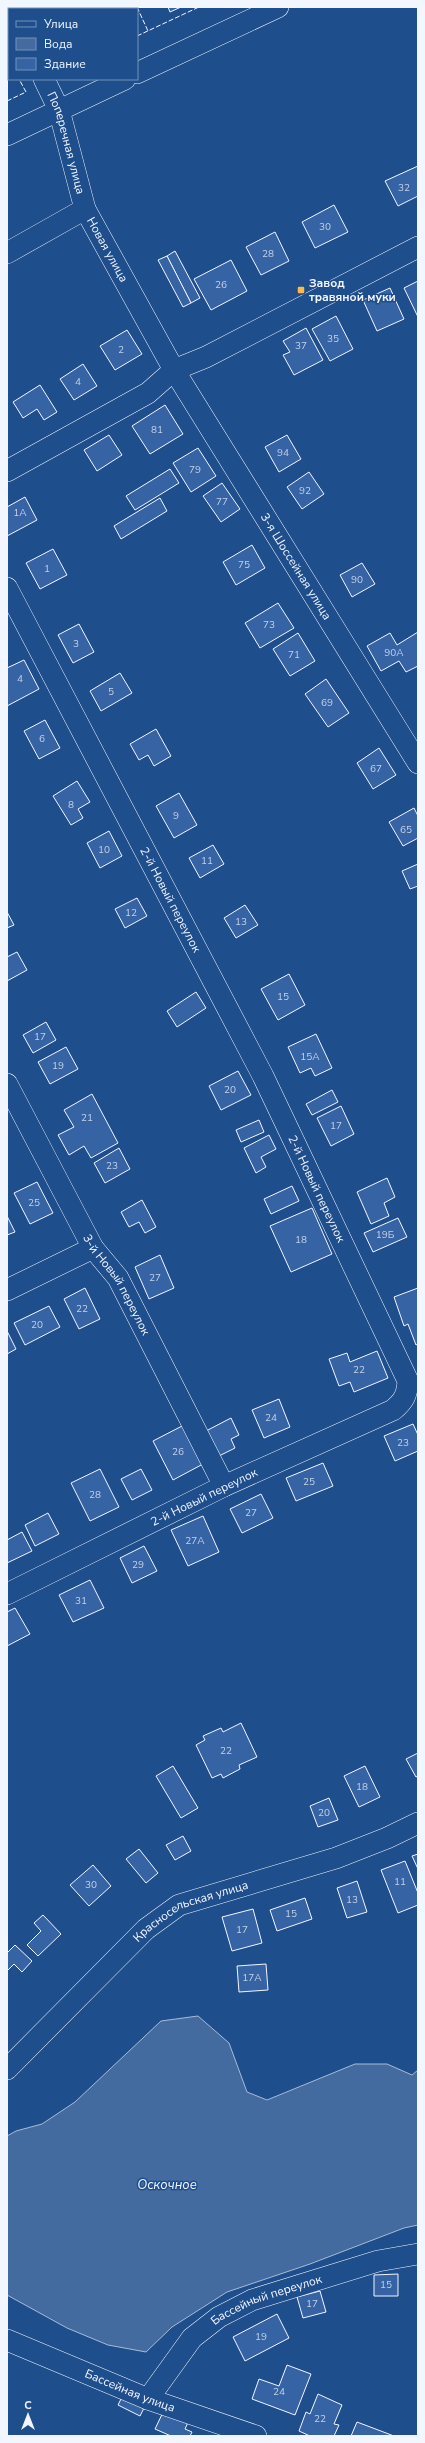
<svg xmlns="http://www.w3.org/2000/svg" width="425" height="2443" viewBox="0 0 425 2443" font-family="'Nunito Sans',sans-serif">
	<rect width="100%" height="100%" fill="#1f4e8c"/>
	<path fill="#446ba0" stroke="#a8bbd7" d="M198,2016L229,2043L247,2092L267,2100L355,2064H387L412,2075L418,2070V2225L404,2228L310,2264L227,2292L172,2327L146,2352L108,2345L67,2328L7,2295V2136L16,2131L42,2124L75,2102L161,2021Z"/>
	<g fill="#3563a3" stroke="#f2f6ff">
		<path d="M63,7H95L96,8L59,9Z"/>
		<path d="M168,7H181L170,12Z"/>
		<path d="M418,166V196L398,206L385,181Z"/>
		<path d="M334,205L348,232L315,248L302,222Z"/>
		<path d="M275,232L289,261L261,275L246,247Z"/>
		<path d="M175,251L200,298L191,303L167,256Z"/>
		<path d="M167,256L191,303L183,307L158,260Z"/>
		<path d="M231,260L247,291L211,310L194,279Z"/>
		<path d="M418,281V317L404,288Z"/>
		<path d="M390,288L404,319L377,331L363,300Z"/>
		<path d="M336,316L353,349L330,361L312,329Z"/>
		<path d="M306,328L323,360L294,375L283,355L290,352L283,341Z"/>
		<path d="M127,330L142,354L115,370L100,346Z"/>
		<path d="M83,364L97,386L74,400L60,379Z"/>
		<path d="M40,385L57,412L44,420L37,409L23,418L13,402Z"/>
		<path d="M165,405L183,434L150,454L132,426Z"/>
		<path d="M109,435L122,455L97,471L84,450Z"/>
		<path d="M287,435L301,459L279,472L265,447Z"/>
		<path d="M198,448L216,476L191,492L173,463Z"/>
		<path d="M170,469L179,483L135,510L126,496Z"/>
		<path d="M309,472L324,494L302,509L287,487Z"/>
		<path d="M222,483L240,509L221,522L203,496Z"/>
		<path d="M25,497L37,520L7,536V507Z"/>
		<path d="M160,498L167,511L121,539L114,526Z"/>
		<path d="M252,545L265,568L236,585L223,562Z"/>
		<path d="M53,549L67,575L40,589L26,563Z"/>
		<path d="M362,563L375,584L352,597L340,575Z"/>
		<path d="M278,603L294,628L260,648L245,623Z"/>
		<path d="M79,624L94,652L73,663L58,635Z"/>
		<path d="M418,632V666L406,672L399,661L381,671L367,646L390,633L397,645Z"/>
		<path d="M298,633L315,661L290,676L273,649Z"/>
		<path d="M24,660L39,689L7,706V668Z"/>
		<path d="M120,673L132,693L101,711L90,691Z"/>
		<path d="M326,679L349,713L328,727L305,694Z"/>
		<path d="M45,720L60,748L39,759L24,731Z"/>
		<path d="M156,729L171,756L154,766L148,755L139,760L130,744Z"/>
		<path d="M379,748L396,775L373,789L357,763Z"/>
		<path d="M77,781L90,802L78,809L83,818L71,825L53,796Z"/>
		<path d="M179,793L197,825L174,838L156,806Z"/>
		<path d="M414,808L418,816V838L403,846L389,822Z"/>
		<path d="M109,831L122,856L100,868L87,843Z"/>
		<path d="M213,845L224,864L200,878L189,858Z"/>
		<path d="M418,864V886L410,889L402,871Z"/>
		<path d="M137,898L147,916L125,928L115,909Z"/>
		<path d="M245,905L258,925L236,938L224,918Z"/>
		<path d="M7,912L14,925L7,928Z"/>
		<path d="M17,952L27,970L7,981V957Z"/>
		<path d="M289,974L305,1005L278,1020L261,989Z"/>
		<path d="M196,992L206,1008L177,1027L167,1011Z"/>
		<path d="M46,1022L56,1040L33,1053L23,1035Z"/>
		<path d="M316,1034L332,1068L315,1076L311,1068L300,1073L288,1047Z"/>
		<path d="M66,1047L78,1069L50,1084L38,1062Z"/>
		<path d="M238,1071L251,1095L221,1110L209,1086Z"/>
		<path d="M332,1090L338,1102L312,1115L306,1104Z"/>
		<path d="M92,1094L118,1143L91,1158L84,1146L69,1155L58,1135L74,1127L64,1110Z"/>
		<path d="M341,1106L354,1134L331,1146L317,1118Z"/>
		<path d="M259,1120L264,1132L241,1142L236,1130Z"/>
		<path d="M269,1135L276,1149L261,1157L266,1167L256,1173L244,1148Z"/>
		<path d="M119,1148L130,1169L105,1183L94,1163Z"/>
		<path d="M387,1178L395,1197L384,1203L389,1216L371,1224L357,1192Z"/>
		<path d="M37,1182L53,1213L30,1224L14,1193Z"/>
		<path d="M292,1186L299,1201L271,1214L264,1199Z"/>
		<path d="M142,1200L156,1227L145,1233L139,1222L129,1227L121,1212Z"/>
		<path d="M312,1208L332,1254L291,1272L270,1226Z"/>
		<path d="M7,1216L15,1232L7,1235Z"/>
		<path d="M398,1218L407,1237L373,1252L364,1233Z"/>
		<path d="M160,1255L174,1288L149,1299L135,1267Z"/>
		<path d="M85,1288L100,1319L79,1329L64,1299Z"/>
		<path d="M418,1288V1344L416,1345L408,1324L404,1326L394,1297Z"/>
		<path d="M49,1306L60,1327L25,1345L14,1323Z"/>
		<path d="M7,1331L16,1349L7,1354Z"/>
		<path d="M377,1351L388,1378L354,1392L350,1382L339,1386L329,1359L347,1353L350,1362Z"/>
		<path d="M279,1399L290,1427L264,1438L252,1410Z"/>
		<path d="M231,1418L239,1435L231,1439L235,1448L219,1456L206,1431Z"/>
		<path d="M413,1424L418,1435V1451L395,1461L384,1436Z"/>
		<path d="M184,1425L203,1464L173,1480L153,1441Z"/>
		<path d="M323,1463L333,1486L296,1501L286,1478Z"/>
		<path d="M100,1469L119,1507L90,1521L71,1483Z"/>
		<path d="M141,1469L152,1490L132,1500L121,1479Z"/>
		<path d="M261,1494L273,1518L242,1533L230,1509Z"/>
		<path d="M48,1513L59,1534L35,1546L25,1525Z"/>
		<path d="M203,1516L219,1552L188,1566L171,1530Z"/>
		<path d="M22,1532L32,1551L7,1563V1540Z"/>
		<path d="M144,1546L157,1571L132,1583L120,1558Z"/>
		<path d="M90,1580L104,1608L73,1622L59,1595Z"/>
		<path d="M15,1608L30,1634L7,1646V1612Z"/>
		<path d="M241,1723L257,1757L239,1765L240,1769L223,1778L221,1774L212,1778L196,1745L205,1740L203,1736L221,1728L223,1732Z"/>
		<path d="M418,1753V1776L416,1777L406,1759Z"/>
		<path d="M173,1766L198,1808L181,1818L156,1776Z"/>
		<path d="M365,1766L380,1797L359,1807L344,1776Z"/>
		<path d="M329,1798L338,1820L318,1827L310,1806Z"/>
		<path d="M183,1836L191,1851L175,1860L166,1845Z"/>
		<path d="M139,1849L158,1873L146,1883L126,1859Z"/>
		<path d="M418,1854V1869L412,1856Z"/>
		<path d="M405,1861L418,1893V1905L398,1913L381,1870Z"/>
		<path d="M93,1865L111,1886L89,1906L70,1885Z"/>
		<path d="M357,1881L367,1912L347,1918L337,1888Z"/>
		<path d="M305,1898L312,1919L277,1931L270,1910Z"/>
		<path d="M253,1909L262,1943L232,1951L222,1917Z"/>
		<path d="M43,1915L61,1934L38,1956L27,1945L41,1931L34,1923Z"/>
		<path d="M15,1945L32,1961L22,1972L14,1964L7,1971V1953Z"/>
		<path d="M266,1964L268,1990L239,1992L237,1966Z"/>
		<path d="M398,2274V2296H374V2275Z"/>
		<path d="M320,2291L326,2312L303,2318L297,2297Z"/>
		<path d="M277,2314L289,2338L245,2361L233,2337Z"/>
		<path d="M287,2365L311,2374L295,2415L252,2399L259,2379L279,2386Z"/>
		<path d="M127,2387L149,2398L140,2416L118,2405Z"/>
		<path d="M318,2394L342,2405L334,2424L339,2425L334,2436H310L299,2431L306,2412L310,2414Z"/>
		<path d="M166,2406L190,2418L185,2429L192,2432L190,2436H171L155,2429Z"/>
		<path d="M357,2422L394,2436H351Z"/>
	</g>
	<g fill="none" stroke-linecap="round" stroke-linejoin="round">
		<defs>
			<g id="minor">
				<path d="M10,7L11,9"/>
				<path d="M137,73L278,7"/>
				<path id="s1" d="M44,79L59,110L85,209"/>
				<path d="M7,135L125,79"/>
				<path id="s2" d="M7,253L85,209L174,370L206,357L418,247"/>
				<path id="s3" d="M7,471L148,393L174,370L418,763"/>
				<path id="s4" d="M7,588L263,1076L408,1381C407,1395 404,1401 393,1410L224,1486L7,1594"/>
				<path id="s5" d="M7,1084L93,1248L118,1278L224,1486"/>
				<path d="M7,1290L93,1248"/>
				<path id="s6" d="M7,2069L146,1929L179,1905L336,1858L387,1838L418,1823"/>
				<path id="s7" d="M7,2340L148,2399L256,2436"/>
				<path id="s8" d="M148,2399L192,2338L219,2317L252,2300L378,2261L418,2254"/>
			</g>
		</defs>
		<use href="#minor" stroke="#f2f6ff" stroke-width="22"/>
		<use href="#minor" stroke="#1f4e8c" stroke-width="21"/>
		<g stroke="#f2f6ff" stroke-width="1" stroke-dasharray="5 2" stroke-linecap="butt">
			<path d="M35,7L36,9"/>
			<path d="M137,7L148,31"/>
			<path d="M137,36L199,7"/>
			<path d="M7,54L9,58"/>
			<path d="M7,101L26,92L19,79"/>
		</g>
	</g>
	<rect fill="#ffb74d" stroke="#1f4e8c" stroke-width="1.5" x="297" y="286" width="8" height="8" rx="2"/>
	<g text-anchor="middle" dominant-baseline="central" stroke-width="3" stroke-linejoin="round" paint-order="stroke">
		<g font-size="10" fill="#c3d1e8">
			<text x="404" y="188">32</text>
			<text x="325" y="227">30</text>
			<text x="268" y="254">28</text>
			<text x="221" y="285">26</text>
			<text x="333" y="339">35</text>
			<text x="301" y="346">37</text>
			<text x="121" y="350">2</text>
			<text x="78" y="382">4</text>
			<text x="157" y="430">81</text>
			<text x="283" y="453">94</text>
			<text x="195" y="470">79</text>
			<text x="305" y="491">92</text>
			<text x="222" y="502">77</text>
			<text x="20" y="513">1А</text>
			<text x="244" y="565">75</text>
			<text x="47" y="569">1</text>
			<text x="357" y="580">90</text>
			<text x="269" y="625">73</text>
			<text x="76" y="644">3</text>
			<text x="394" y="653">90А</text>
			<text x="294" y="655">71</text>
			<text x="20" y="679">4</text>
			<text x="111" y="692">5</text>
			<text x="327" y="703">69</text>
			<text x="42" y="739">6</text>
			<text x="376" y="769">67</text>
			<text x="71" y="805">8</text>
			<text x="176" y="816">9</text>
			<text x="406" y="830">65</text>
			<text x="104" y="850">10</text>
			<text x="207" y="861">11</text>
			<text x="131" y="913">12</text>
			<text x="241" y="922">13</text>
			<text x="283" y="997">15</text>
			<text x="40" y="1037">17</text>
			<text x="310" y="1057">15А</text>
			<text x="58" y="1066">19</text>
			<text x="230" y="1090">20</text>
			<text x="87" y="1118">21</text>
			<text x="336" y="1126">17</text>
			<text x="112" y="1166">23</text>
			<text x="34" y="1203">25</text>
			<text x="385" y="1235">19Б</text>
			<text x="301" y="1240">18</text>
			<text x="155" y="1278">27</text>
			<text x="82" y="1309">22</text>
			<text x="37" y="1325">20</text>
			<text x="359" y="1370">22</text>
			<text x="271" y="1418">24</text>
			<text x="403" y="1443">23</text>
			<text x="178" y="1452">26</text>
			<text x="309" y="1482">25</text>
			<text x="95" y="1495">28</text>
			<text x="251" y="1513">27</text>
			<text x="195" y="1541">27А</text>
			<text x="138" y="1565">29</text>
			<text x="81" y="1601">31</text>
			<text x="226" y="1751">22</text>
			<text x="362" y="1787">18</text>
			<text x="324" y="1813">20</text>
			<text x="400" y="1882">11</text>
			<text x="91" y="1885">30</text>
			<text x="352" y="1900">13</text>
			<text x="291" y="1914">15</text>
			<text x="242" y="1930">17</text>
			<text x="252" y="1978">17А</text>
			<text x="386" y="2285">15</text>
			<text x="312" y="2304">17</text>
			<text x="261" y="2337">19</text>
			<text x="279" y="2392">24</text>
			<text x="320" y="2419">22</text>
		</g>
		<g font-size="12" fill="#f2f6ff" stroke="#1f4e8c">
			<text stroke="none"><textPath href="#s1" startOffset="68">Поперечная улица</textPath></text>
			<text stroke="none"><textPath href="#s2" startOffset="136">Новая улица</textPath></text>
			<text stroke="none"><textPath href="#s3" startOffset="427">3-я Шоссейная улица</textPath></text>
			<text stroke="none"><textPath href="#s4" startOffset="352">2-й Новый переулок</textPath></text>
			<text stroke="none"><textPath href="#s4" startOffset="676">2-й Новый переулок</textPath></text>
			<text stroke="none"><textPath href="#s5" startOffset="229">3-й Новый переулок</textPath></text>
			<text transform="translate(204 1497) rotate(-26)">2-й Новый переулок</text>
			<text stroke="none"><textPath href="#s6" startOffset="246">Красносельская улица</textPath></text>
			<text stroke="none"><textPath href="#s8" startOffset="160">Бассейный переулок</textPath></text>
			<text stroke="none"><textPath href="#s7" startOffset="133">Бассейная улица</textPath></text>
		</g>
		<g font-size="12" font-weight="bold" fill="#f2f6ff" stroke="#1f4e8c" text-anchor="start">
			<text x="309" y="283">Завод<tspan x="309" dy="14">травяной муки</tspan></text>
		</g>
		<g font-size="13" font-style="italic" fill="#f2f6ff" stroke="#1f4e8c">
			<text x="167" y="2185">Оскочное</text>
		</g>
	</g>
	<rect width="425" height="2443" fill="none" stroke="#f2f6ff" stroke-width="16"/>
	<rect x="8" y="8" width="130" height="72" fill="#1f4e8c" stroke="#7391ba"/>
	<rect x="16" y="21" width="20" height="6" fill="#1f4e8c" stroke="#7391ba"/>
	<text x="44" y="28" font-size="12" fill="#f2f6ff">Улица</text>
	<rect x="16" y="38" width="20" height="12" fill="#446ba0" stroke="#7391ba"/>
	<text x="44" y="48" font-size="12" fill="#f2f6ff">Вода</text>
	<rect x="16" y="58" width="20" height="12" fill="#3563a3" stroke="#7391ba"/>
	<text x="44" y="68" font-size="12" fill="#f2f6ff">Здание</text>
	<g transform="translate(28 2415)" stroke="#1f4e8c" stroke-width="3" paint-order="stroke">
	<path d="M0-3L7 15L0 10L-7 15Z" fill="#f2f6ff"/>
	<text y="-6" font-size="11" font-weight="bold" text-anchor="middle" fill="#f2f6ff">С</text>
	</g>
</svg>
